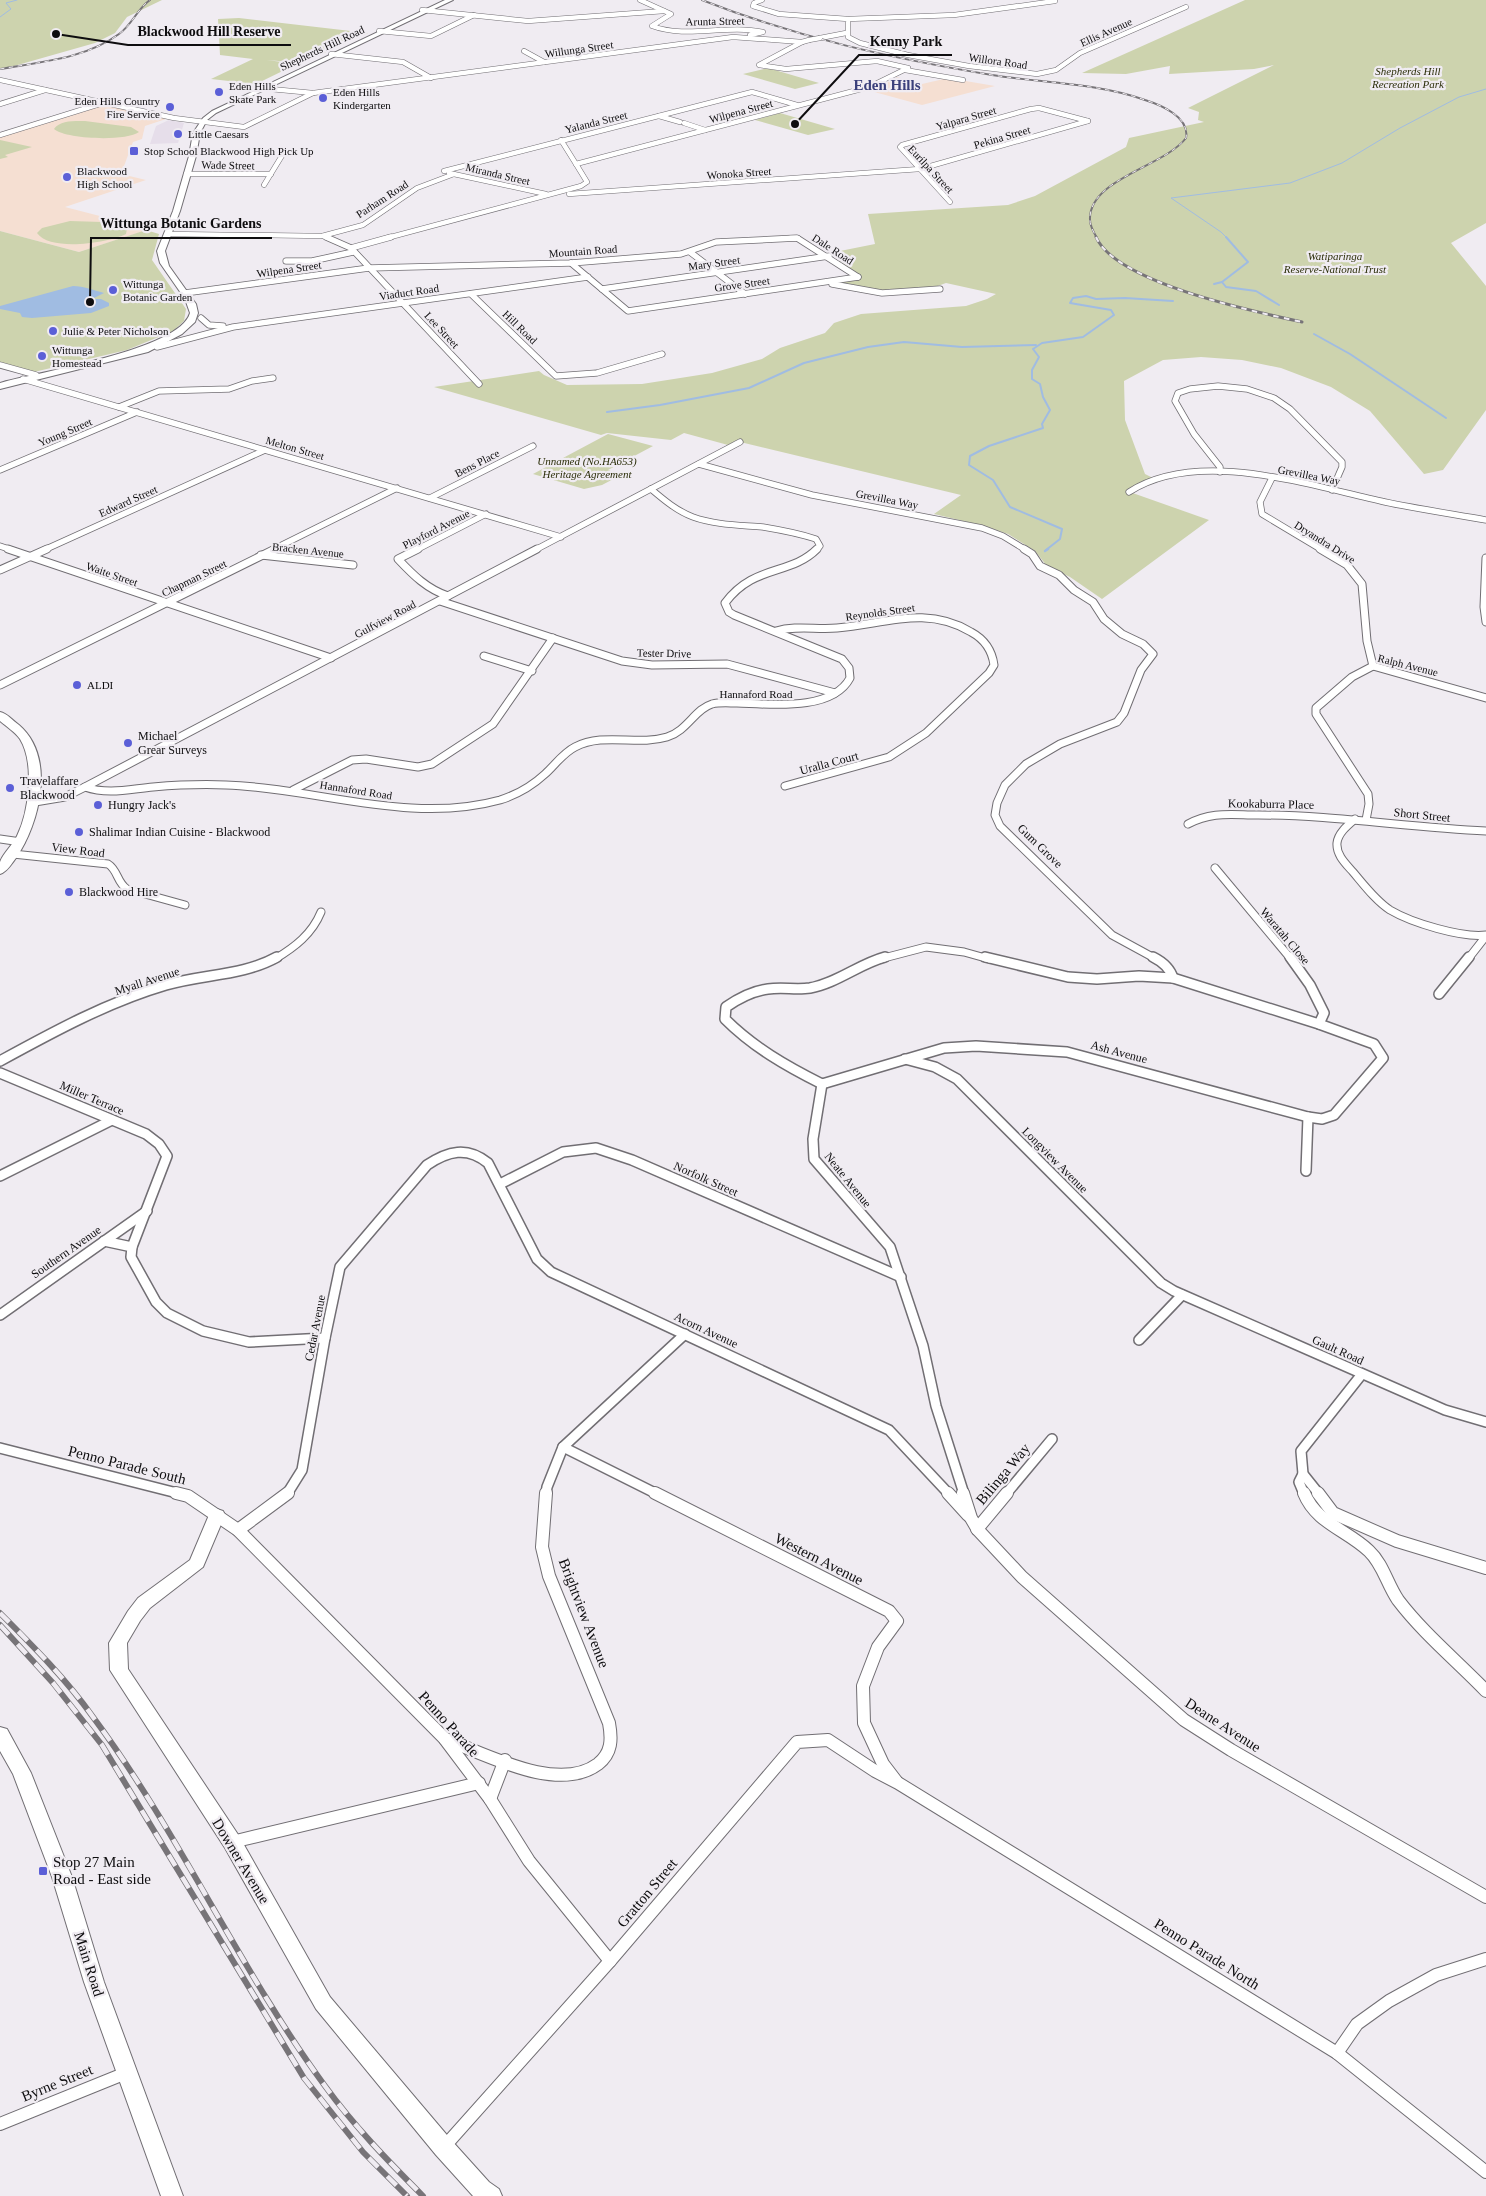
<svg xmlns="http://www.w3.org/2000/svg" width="1486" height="2196" viewBox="0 0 1486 2196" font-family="'Times New Roman',serif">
	<rect width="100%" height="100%" fill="#f0ecf2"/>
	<path fill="#e6deea" d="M169,120L184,123L178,143L150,144L156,126Z"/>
	<g fill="#f5dfd2">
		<path d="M897,77L922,84L948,78L995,86L922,105L867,90L881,86Z"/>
		<path d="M105,104L169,118L145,126L142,139L133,142L121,174L146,180L65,207L150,229L79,252L0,231V137Z"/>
	</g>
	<g fill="#cdd3ae">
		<path d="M0,0H162L127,17L115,33L95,43L0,70Z"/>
		<path d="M1245,0H1486V223L1451,243L1486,286V410L1443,470L1424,474L1370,411L1331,387L1281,368L1242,360L1201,357L1163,360L1124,381L1125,420L1145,474L1153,478L1127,491L1209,520L1102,599L1070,577L1047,566L1035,551L1008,534L984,526L934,514L961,495L736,441L728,445L684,433L671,440L607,433L601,435L434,387L539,371L544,375L567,385L642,384L712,373L762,359L780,348L825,333L834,323L861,314L966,306L987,299L996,294L946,283L932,288L884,292L834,282L861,278L830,253L875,244L868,214L1008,205L1035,196L1126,147L1129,138L1204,122L1198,120L1199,112L1188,108L1274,65L1254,69L1169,74L1170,66L1126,74L1082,73Z"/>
		<path d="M239,18L368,33L302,63L267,60L297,64L256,84L211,79L253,59L220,55L218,19Z"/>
		<path d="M768,68L819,83L795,89L743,74Z"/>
		<path d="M780,113L835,129L808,135L755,120Z"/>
		<path d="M85,121L131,127L139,132C125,142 65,139 54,129C60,120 75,121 85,121Z"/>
		<path d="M0,140L32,147L5,155L8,157L0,159Z"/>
		<path d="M70,221L102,222L127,229L126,234C108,243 50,252 37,233L42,228Z"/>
		<path d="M146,230L159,234L152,260L186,309L184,321L173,331L127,350L34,372L0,362V231L79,252Z"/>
		<path d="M608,434L653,446L608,470L621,475L602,485L584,489L533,474Z"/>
	</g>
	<path fill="#a0bce2" d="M73,286C84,286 93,290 104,293L92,299H101L109,303V306L91,313L32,318L22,317L20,313L0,309V306Z"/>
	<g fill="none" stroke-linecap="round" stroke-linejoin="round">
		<g stroke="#a0bce2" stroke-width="1">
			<path d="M0,17L11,9L6,3L17,0"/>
			<path d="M1227,238L1221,232L1171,198L1290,183L1342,163L1400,128L1459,97L1486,89"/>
		</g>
		<g stroke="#a0bce2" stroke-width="2">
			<path d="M1226,237L1248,262L1222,282L1226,287L1256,291L1279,305"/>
			<path d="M1214,284L1222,282"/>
			<path d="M1314,334L1350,354L1446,418"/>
			<path d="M607,412L660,405L749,388L804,363L868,347L904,342L962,347L1036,345"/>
			<path d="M1046,550L1060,539L1062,529L1010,507L993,480L969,465L970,456L989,446L1043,428L1042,424L1050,410L1043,397L1040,384L1032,379V370L1039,357L1033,349L1042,343L1083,337L1114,315L1111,310L1070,303L1073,298L1086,296L1096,299L1125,298L1173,301"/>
		</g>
		<path stroke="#a0bce2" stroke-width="2.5" d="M1045,551L1048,549"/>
		<defs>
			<g id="street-far4">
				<path d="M640,0L671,14L652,26C687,39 726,24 763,32L750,35"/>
				<path d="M762,0L754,3L753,6L779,14L848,19V37L860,43L908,55L969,66L1037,74L1056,70L1080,53L1186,7"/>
				<path d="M422,10L528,21L664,11"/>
				<path d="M848,19L954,15L1055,1"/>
				<path d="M379,31L431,36L474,15"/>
				<path d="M820,38L846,33"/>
				<path d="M802,42L759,65L786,69L877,61L908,68"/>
				<path d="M524,51L544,62"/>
				<path d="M331,54L403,62L431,78"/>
				<path d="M905,70L963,80"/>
				<path d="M0,80L174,118L244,127L313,93"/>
				<path d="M260,88L313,93L733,37L802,42L809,40"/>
				<path d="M0,104L45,90"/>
				<path d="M659,116L680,122"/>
				<path d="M684,123L705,130"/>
				<path d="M0,135L103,103"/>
				<path d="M561,140L576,164"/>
				<path d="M444,171L752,92L797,105"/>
				<path d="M449,173L546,194"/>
				<path d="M186,174H271"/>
				<path d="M264,185L283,154"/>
				<path d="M569,194L920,169L1088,121"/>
				<path d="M950,202L900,147L902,145L1031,109L1039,108L1088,121"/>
				<path d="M169,234L322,236L363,225L417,188L454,174"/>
				<path d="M323,236L328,238"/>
				<path d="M387,238L581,186L587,182L576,164L869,87L908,68"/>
				<path d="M790,238H798"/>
			</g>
			<g id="street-far3">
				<path d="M326,237L351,248"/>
				<path d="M391,237L351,248L479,384"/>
				<path d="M690,252L745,294"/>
				<path d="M286,261H312L353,252"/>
				<path d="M571,263L628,311L858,277"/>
				<path d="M832,284L882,293L940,289"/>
				<path d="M602,289L829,256"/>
				<path d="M185,293L369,268L571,263L681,254L716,242L797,238L858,277"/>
				<path d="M471,294L556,376L597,373L662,354"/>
				<path d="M201,318L209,325L223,326"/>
				<path d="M157,347L233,327L588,277"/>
				<path d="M0,365L36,375"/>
				<path d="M23,379L561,537"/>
				<path d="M119,407L159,391L229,389L252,381L273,378"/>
				<path d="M699,464L812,495L982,528L1003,536L1026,550"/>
				<path d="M0,470L137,412"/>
				<path d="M1220,472V467L1194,434L1175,401L1178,393L1190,389L1218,386L1247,389L1274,398L1290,409L1342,462V467L1332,490"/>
				<path d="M1272,478L1260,502L1262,514L1322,550"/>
				<path d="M651,489C664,500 677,511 693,517C715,525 740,525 763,527C781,530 798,533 816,539L820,546L816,550"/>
				<path d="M1129,492C1199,447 1310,486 1385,502C1418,509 1452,514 1486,520"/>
				<path d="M430,498L533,446"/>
				<path d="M0,546L12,550"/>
				<path d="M44,550L265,450"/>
				<path d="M272,550L397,488"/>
				<path d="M416,550L486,514"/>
				<path d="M535,550L740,442"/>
			</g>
			<g id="street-far2">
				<path d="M8,549L331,658"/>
				<path d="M418,549L398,559C413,575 427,589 448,596"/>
				<path d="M1024,549L1032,554L1040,566L1059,575L1074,590L1093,602L1104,619L1122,634L1143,644L1153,654L1141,670L1124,713L1117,722L1060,744L1026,764L1005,785L997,803L995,815L1000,826L1112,935L1156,959"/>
				<path d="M1320,549L1347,565L1362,584L1367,641L1373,666"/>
				<path d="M261,555L353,565"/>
				<path d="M1486,558L1484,607L1486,622"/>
				<path d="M0,570L47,549"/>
				<path d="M440,601L622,661L652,665L727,664L835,693"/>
				<path d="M776,631C796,625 817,630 837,628C885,624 926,605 971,632C984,639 992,650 994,665L989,673L926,733L889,757L785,786"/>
				<path d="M484,656L532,671"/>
				<path d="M0,685L275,549"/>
				<path d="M85,787C108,795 130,789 153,787C177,785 202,784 226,785C316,788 410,825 500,800C516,795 532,786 545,774C555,765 563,753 575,747C604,732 637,746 667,737C687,731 695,709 712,704C720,702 729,703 737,703C769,704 832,712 850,678L849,668L842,659L734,615L729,612L725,603C754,564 790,576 817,549"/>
				<path d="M293,790L352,760L366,759L418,767L432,764L493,724L553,638"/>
				<path d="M35,802L65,797L85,787L537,549"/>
				<path d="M1355,819C1348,825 1338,833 1337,843C1336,855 1346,864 1353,872C1364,885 1376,901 1390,910C1412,923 1462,938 1486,935"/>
				<path d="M1366,820L1369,804L1368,794L1316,714V708L1352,677L1373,666L1486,698"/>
				<path d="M1188,824C1212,811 1232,815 1258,815C1335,815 1410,828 1486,831"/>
				<path d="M0,839L21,842"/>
				<path d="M13,854L108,864C118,870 117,883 127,889L185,905"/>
				<path d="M1215,868L1291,959"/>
				<path d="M275,959C295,947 312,934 321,912"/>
				<path d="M880,959L926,947L964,952L989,959"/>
				<path d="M1468,959L1486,936"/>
			</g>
			<g id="street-far1">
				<path d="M1153,957C1163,962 1170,968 1173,978"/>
				<path d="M1290,957L1310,985L1324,1013L1319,1024"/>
				<path d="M1439,994L1469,957"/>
				<path d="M905,1059L935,1067L957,1079L1161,1283L1174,1291L1445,1410L1486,1422"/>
				<path d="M0,1061C53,1032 108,1002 166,985C203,974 243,976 277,957"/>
				<path d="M0,1073L146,1134L159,1144L167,1156L132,1247"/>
				<path d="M822,1084L813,1139L814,1159L890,1247L923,1346L936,1406L964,1494"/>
				<path d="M822,1084C786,1066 753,1047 725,1019L726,1007C739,998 752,991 768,989C782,987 797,990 810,988C837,983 859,964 885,957"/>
				<path d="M822,1084L944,1048L976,1046L1067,1052L1308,1117L1322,1119L1334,1115L1383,1058L1374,1044L1319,1024L1173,978L1139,976L1097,979L1068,977L985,957"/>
				<path d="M1306,1171L1308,1117"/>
				<path d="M0,1176L112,1120"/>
				<path d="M500,1184L563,1152L596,1148L632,1160L901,1277"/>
				<path d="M104,1241L132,1247L131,1257L156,1302L167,1313L203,1331L249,1342L325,1338"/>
				<path d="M0,1315L147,1211"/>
				<path d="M1139,1340L1182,1295"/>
				<path d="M563,1447L657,1494"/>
				<path d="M0,1448L181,1494"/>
				<path d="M1303,1474L1299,1482L1304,1494"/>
				<path d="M287,1494L302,1470L325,1338L340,1267L427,1165C448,1151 467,1146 488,1163L537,1259L551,1272L889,1430L949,1494"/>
				<path d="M546,1494L547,1487L563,1447L685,1334"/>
				<path d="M1006,1494L1052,1439"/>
				<path d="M1319,1494L1303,1474L1301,1451L1362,1374"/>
			</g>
			<g id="street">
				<path d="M176,1493L188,1496L238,1530L444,1738L490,1799L529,1861L610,1961"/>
				<path d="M655,1493L889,1611L897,1621L878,1647L863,1686L864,1723L883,1764L896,1781"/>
				<path d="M948,1493L968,1515"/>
				<path d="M963,1493L971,1518L978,1530L1022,1577L1184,1720L1231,1750L1486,1897"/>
				<path d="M1304,1493C1316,1523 1347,1530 1369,1551C1383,1564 1387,1584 1398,1600C1423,1633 1457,1661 1486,1691"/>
				<path d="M1318,1493L1333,1513L1397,1541L1486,1568"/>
				<path d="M977,1529L1007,1493"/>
				<path d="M238,1530L288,1493"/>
				<path d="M445,1739C486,1754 558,1794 598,1764C612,1753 612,1739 609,1723L549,1576L542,1547L546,1493"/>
				<path d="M490,1799L505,1760"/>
				<path d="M232,1842L479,1783"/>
				<path d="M1337,2053L1357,2024L1389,2001L1436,1975L1486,1959"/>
				<path d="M0,2124L126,2073"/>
				<path d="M444,2147L610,1961L797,1742L828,1740L875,1771L898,1783L1337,2053L1486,2172"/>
			</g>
			<g id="secondary">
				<path d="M445,0H453L216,113L207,120L200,133L196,156L180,211L165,251L169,266L196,304L198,313L195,322L182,334L148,352L0,389V383C37,372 180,350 190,313L185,299L160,263L157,251L173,211L189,156L193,133L203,118L212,111Z"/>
				<path d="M0,712C7,713 13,721 19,725C56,757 40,823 16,858C12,863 7,872 0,874C0,871 0,865 0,862C3,853 13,845 17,836C29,812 35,763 20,739C15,732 7,727 0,721Z"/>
				<path d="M217,1509L223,1511L225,1515L203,1567L150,1608L140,1621L127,1643L128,1669L239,1836L330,1997L452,2141L489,2182L499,2189L502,2196H473L436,2155L316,2009L225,1848L110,1670L109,1643L128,1611L138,1598L190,1560L209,1515L211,1511Z"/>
				<path d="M0,1727L7,1729L31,1773L72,1877L104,1982L183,2196H161L84,1982L52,1877L13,1774L0,1751Z"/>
			</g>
		</defs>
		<use href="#street-far4" stroke="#716e73" stroke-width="5.5"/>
		<use href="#street-far3" stroke="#716e73" stroke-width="7"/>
		<use href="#street-far2" stroke="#716e73" stroke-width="9"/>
		<use href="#street-far1" stroke="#716e73" stroke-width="12"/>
		<use href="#street" stroke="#716e73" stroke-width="14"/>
		<use href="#secondary" stroke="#716e73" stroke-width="2"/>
		<use href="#street-far4" stroke="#fff" stroke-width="4.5"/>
		<use href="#street-far3" stroke="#fff" stroke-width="5.5"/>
		<use href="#street-far2" stroke="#fff" stroke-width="7"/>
		<use href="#street-far1" stroke="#fff" stroke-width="9"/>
		<use href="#street" stroke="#fff" stroke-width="12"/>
		<use href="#secondary" fill="#fff" fill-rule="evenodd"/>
		<defs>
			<g id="rail-far2">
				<path d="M702,0C799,38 890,58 992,75C1043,83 1097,83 1145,100C1161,105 1190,117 1186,138C1164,167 1088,179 1090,220C1090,226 1094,233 1097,238"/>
				<path d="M0,69C40,62 85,59 119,34C132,25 137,9 150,0"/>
			</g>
			<path id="rail-far1" d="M1096,237C1116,283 1256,312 1302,322"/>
			<g id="rail">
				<path d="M0,1613C33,1646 66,1679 93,1717C180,1834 239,1969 325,2086C354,2126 388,2161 423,2196"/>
				<path d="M0,1625L53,1683L102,1745L304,2078L363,2152L407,2196"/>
			</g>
		</defs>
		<use href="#rail-far2" stroke="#777478" stroke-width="2"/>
		<use href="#rail-far1" stroke="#777478" stroke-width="3"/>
		<use href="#rail" stroke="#777478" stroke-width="6"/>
		<use href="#rail-far2" stroke="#f0ecf2" stroke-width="1" stroke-dasharray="4.5" stroke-linecap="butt"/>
		<use href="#rail-far1" stroke="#f0ecf2" stroke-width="2" stroke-dasharray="5.5" stroke-linecap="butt"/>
		<use href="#rail" stroke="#f0ecf2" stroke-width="4.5" stroke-dasharray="13" stroke-linecap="butt"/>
		<defs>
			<path id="street-bridge" d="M809,40L820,38"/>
		</defs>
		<use href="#street-bridge" stroke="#716e73" stroke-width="5.5" stroke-linecap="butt"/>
		<use href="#street-bridge" stroke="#fff" stroke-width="4.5"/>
	</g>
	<g fill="#5b5fd7" stroke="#f0ecf2" stroke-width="2">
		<circle cx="219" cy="92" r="5"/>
		<circle cx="323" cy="98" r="5"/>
		<circle cx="170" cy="107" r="5"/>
		<circle cx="178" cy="134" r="5"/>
		<rect x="129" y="146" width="10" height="10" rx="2.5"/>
		<circle cx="67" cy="177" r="5"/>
		<circle cx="113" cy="290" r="5"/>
		<circle cx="53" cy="331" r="5"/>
		<circle cx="42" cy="356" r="5"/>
		<circle cx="77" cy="685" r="5"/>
		<circle cx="128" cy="743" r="5"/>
		<circle cx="10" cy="788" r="5"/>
		<circle cx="98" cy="805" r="5"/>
		<circle cx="79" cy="832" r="5"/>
		<circle cx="69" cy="892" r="5"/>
		<rect x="38" y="1866" width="10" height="10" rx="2.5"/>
	</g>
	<g text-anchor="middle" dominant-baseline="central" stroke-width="4.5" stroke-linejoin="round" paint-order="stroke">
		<g font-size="11" fill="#0e0d0f" stroke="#f0ecf2">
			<text transform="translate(715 21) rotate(-1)">Arunta Street</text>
			<text transform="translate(1106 32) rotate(-24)">Ellis Avenue</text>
			<text transform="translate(322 48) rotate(-25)">Shepherds Hill Road</text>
			<text transform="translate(579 49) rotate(-8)">Willunga Street</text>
			<text transform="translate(998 61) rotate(8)">Willora Road</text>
			<text transform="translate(741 111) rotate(-15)">Wilpena Street</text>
			<text transform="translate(966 118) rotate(-16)">Yalpara Street</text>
			<text transform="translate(596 122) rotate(-14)">Yalanda Street</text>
			<text transform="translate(1002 137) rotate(-16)">Pekina Street</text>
			<text transform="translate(228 165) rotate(1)">Wade Street</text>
			<text transform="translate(931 169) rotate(47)">Eurilpa Street</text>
			<text transform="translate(739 173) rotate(-4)">Wonoka Street</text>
			<text transform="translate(498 174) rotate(13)">Miranda Street</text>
			<text transform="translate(382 199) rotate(-33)">Parham Road</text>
			<text transform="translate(833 249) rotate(33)">Dale Road</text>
			<text transform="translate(583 251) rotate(-4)">Mountain Road</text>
			<text transform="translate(714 263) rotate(-8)">Mary Street</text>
			<text transform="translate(289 269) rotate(-8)">Wilpena Street</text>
			<text transform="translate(742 284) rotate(-8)">Grove Street</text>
			<text transform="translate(409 292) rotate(-8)">Viaduct Road</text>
			<text transform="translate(520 327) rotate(44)">Hill Road</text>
			<text transform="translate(442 330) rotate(47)">Lee Street</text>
			<text transform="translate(65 432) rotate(-23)">Young Street</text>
			<text transform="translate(295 448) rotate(16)">Melton Street</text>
			<text transform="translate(477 463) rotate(-27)">Bens Place</text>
			<text transform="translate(1309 475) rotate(11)">Grevillea Way</text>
			<text transform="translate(887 499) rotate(11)">Grevillea Way</text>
			<text transform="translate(128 501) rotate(-24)">Edward Street</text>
			<text transform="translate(436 529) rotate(-27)">Playford Avenue</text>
			<text transform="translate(1325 542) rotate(32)">Dryandra Drive</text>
			<text transform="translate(308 550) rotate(6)">Bracken Avenue</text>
			<text transform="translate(112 574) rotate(19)">Waite Street</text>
			<text transform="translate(194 578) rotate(-26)">Chapman Street</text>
			<text transform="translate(880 612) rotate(-8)">Reynolds Street</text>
			<text transform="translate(385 619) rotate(-28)">Gulfview Road</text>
			<text transform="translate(664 653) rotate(1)">Tester Drive</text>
			<text transform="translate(1408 665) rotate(14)">Ralph Avenue</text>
			<text x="756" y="694">Hannaford Road</text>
			<text transform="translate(356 790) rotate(9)">Hannaford Road</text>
		</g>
		<g font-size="11" font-style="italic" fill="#2a2d08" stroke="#f0ecf2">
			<text x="1408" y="71">Shepherds Hill<tspan x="1408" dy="13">Recreation Park</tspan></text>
			<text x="1335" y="256">Watiparinga<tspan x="1335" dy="13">Reserve-National Trust</tspan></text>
			<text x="587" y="461">Unnamed (No.HA653)<tspan x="587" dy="13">Heritage Agreement</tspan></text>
		</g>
		<g font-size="11" fill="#0e0d0f" stroke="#f0ecf2" text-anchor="start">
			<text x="229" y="86">Eden Hills<tspan x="229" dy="13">Skate Park</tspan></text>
			<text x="333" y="92">Eden Hills<tspan x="333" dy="13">Kindergarten</tspan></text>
			<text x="160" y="101" text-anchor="end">Eden Hills Country<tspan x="160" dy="13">Fire Service</tspan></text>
			<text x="188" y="134">Little Caesars</text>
			<text x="144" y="151">Stop School Blackwood High Pick Up</text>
			<text x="77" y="171">Blackwood<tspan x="77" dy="13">High School</tspan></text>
			<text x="123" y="284">Wittunga<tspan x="123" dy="13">Botanic Garden</tspan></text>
			<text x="63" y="331">Julie &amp; Peter Nicholson</text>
			<text x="52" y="350">Wittunga<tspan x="52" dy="13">Homestead</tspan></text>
			<text x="87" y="685">ALDI</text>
		</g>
		<g font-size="12" fill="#0e0d0f" stroke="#f0ecf2" text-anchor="start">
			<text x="138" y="736">Michael<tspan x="138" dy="14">Grear Surveys</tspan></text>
			<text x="20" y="781">Travelaffare<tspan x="20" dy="14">Blackwood</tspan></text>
			<text x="108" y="805">Hungry Jack's</text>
			<text x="89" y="832">Shalimar Indian Cuisine - Blackwood</text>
			<text x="79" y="892">Blackwood Hire</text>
		</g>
		<g font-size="12" fill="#0e0d0f" stroke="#f0ecf2">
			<text transform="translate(829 763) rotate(-15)">Uralla Court</text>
			<text transform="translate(1271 804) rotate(1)">Kookaburra Place</text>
			<text transform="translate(1422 815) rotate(6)">Short Street</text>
			<text transform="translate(1040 846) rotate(44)">Gum Grove</text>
			<text transform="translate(78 850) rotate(7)">View Road</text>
			<text transform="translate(1285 936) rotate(50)">Waratah Close</text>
			<text transform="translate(147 981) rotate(-18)">Myall Avenue</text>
			<text transform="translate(1119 1052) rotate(15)">Ash Avenue</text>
			<text transform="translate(92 1098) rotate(23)">Miller Terrace</text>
			<text transform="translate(1055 1160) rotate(45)">Longview Avenue</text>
			<text transform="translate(706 1179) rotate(24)">Norfolk Street</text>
			<text transform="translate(848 1180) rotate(51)">Neate Avenue</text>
			<text transform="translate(66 1252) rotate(-35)">Southern Avenue</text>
			<text transform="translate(315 1328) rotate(-79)">Cedar Avenue</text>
			<text transform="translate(706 1330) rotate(25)">Acorn Avenue</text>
			<text transform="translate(1338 1350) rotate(24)">Gault Road</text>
		</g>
		<g font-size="15" font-weight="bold" fill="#3b407b" stroke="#f0ecf2">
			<text x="887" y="85">Eden Hills</text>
		</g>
		<g font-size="15" fill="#0e0d0f" stroke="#f0ecf2">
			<text transform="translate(127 1465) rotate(14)">Penno Parade South</text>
			<text transform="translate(1003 1474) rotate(-50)">Bilinga Way</text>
			<text transform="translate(819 1559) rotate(27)">Western Avenue</text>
			<text transform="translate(584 1613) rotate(69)">Brightview Avenue</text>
			<text transform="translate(449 1724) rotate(48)">Penno Parade</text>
			<text transform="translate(1223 1725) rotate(33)">Deane Avenue</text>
			<text transform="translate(241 1861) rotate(59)">Downer Avenue</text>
			<text transform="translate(647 1893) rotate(-50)">Gratton Street</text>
			<text transform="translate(1207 1954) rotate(32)">Penno Parade North</text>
			<text transform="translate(89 1964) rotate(72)">Main Road</text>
			<text transform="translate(57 2083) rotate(-22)">Byrne Street</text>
		</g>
		<g font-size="15" fill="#0e0d0f" stroke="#f0ecf2" text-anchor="start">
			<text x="53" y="1862">Stop 27 Main<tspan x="53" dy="17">Road - East side</tspan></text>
		</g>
	</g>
	<path fill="none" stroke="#0e0d0f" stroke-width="2" d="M56 34L128 45H291M795 124L859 55H952M90 302L91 238H272"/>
	<g fill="#0e0d0f" stroke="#f0ecf2" stroke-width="2">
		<circle cx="56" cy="34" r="5"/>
		<circle cx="795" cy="124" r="5"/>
		<circle cx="90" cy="302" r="5"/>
	</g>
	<g font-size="14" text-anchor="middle" font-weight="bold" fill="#0e0d0f" stroke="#f0ecf2" stroke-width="4.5" stroke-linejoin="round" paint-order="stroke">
		<text x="209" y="36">Blackwood Hill Reserve</text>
		<text x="906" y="46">Kenny Park</text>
		<text x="181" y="228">Wittunga Botanic Gardens</text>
	</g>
</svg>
